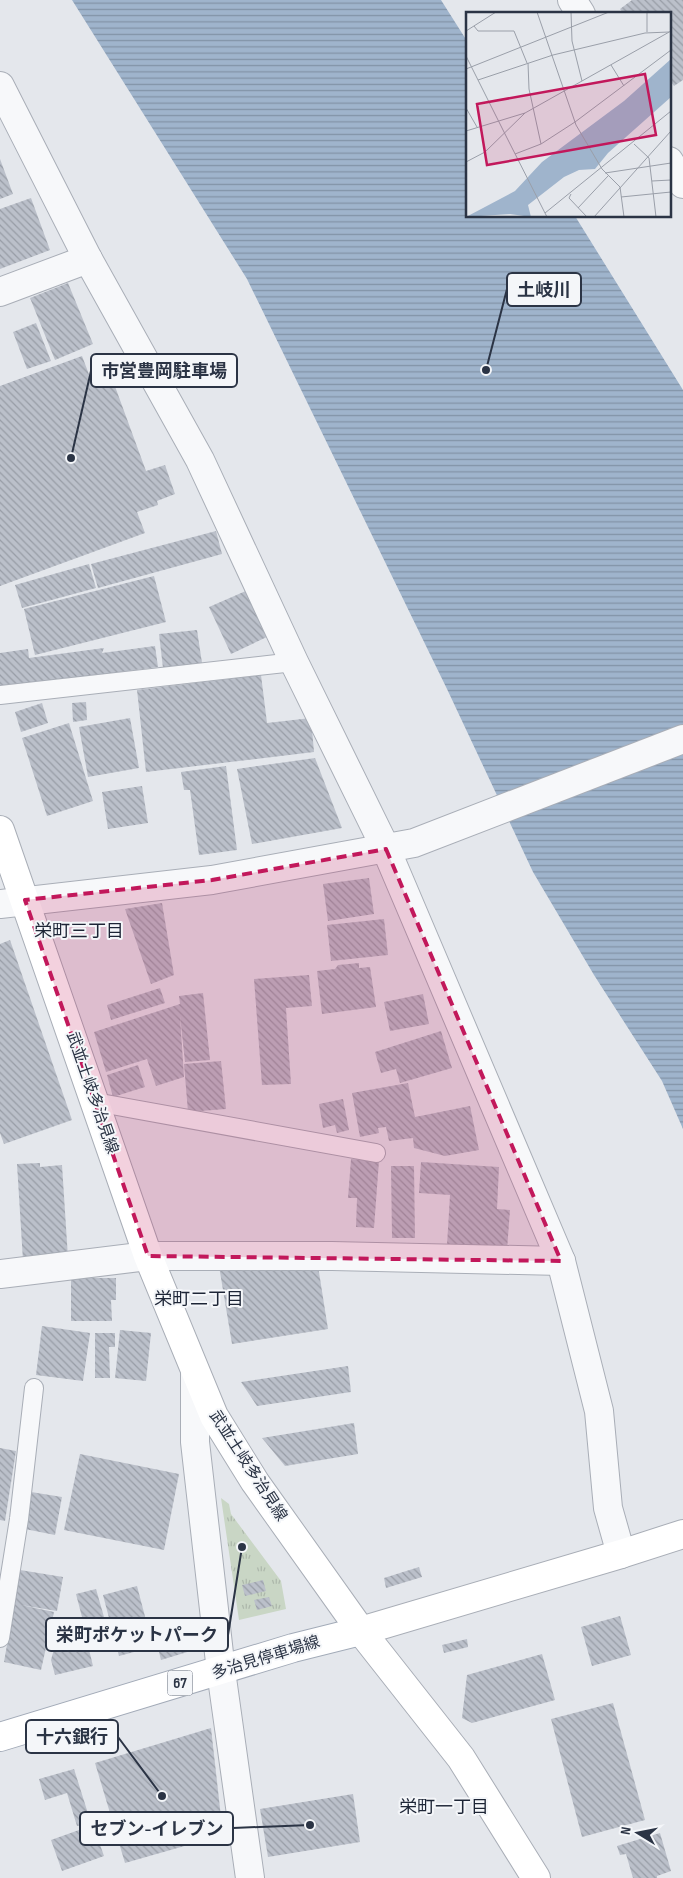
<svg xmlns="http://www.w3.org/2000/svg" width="683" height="1878" viewBox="0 0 683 1878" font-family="'Sofia Sans Condensed','Noto Sans JP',sans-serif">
	<defs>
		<pattern id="grass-tufts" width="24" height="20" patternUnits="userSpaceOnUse" patternTransform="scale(1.25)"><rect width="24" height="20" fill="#c9d6c5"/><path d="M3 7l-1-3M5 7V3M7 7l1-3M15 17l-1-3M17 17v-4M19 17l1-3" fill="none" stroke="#adb8ab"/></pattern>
		<pattern id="water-rules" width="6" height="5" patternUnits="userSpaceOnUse" patternTransform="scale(1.25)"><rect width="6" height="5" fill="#9fb4cc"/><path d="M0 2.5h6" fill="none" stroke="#8293a7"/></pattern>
		<pattern id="building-back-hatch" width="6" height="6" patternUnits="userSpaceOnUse" patternTransform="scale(1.25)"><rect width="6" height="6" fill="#bbc0ca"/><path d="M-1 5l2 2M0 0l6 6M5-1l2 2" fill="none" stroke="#989da6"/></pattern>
	</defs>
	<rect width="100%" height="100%" fill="#e4e7ec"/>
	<path fill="url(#grass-tufts)" d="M221,1498L229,1504L231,1514L281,1581L286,1609L239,1620Z"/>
	<path fill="url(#water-rules)" d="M72,0H441L467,41V216H575L683,390V1129L662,1081L594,975L533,872L447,689L247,279Z"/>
	<g fill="url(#building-back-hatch)">
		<path d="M632,0H683V80L674,86L669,79V14H624L620,9Z"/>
		<path d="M0,159L13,194L0,199Z"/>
		<path d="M31,198L50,250L0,269V209Z"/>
		<path d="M68,283L93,344L55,360L30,298Z"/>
		<path d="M36,323L51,361L27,369L13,332Z"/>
		<path d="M82,356L90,377L109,370L146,471L165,465L175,494L157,501L158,505L137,512L145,533L0,586V386Z"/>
		<path d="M216,531L222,554L98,588L91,564Z"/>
		<path d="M89,564L96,588L22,608L15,585Z"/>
		<path d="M154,576L166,622L35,655L24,609Z"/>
		<path d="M248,590L269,636L231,654L209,607Z"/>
		<path d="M197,630L202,663L163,668L159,634Z"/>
		<path d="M155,646L158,667L0,688V653L28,649L29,658L104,648L102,653Z"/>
		<path d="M261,675L267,723L311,718L314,752L146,772L137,690Z"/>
		<path d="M86,702L87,720L73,722L72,703Z"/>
		<path d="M42,703L48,723L21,732L15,712Z"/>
		<path d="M130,718L139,768L88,777L79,727Z"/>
		<path d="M69,723L93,801L47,816L22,738Z"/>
		<path d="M315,758L342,828L252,844L237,769Z"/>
		<path d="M226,766L237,850L199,855L190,790H184L181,772Z"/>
		<path d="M142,786L148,823L108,829L102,792Z"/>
		<path d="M369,878L374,914L328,921L323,884Z"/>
		<path d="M162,903L174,975L151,984L125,909Z"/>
		<path d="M384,919L388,955L331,961L327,925Z"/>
		<path d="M10,940L72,1120L4,1144L0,1133V944Z"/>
		<path d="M359,963V968L370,967L376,1007L322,1014L317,971L335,969L338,965Z"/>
		<path d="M309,975L312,1006L286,1008L291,1084L262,1085L254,979Z"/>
		<path d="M160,988L165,1003L111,1020L107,1005Z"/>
		<path d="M203,993L210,1060L185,1062L180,1016L184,1077L156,1086L147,1059L106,1072L94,1032L180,1004L179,996Z"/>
		<path d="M423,994L429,1024L390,1031L384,1002Z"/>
		<path d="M441,1031L452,1068L400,1083L396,1069L381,1073L375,1052Z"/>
		<path d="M221,1061L226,1109L188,1112L184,1064Z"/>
		<path d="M138,1065L145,1087L113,1097L107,1075Z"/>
		<path d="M408,1083L415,1117L470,1106L479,1150L445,1156L414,1148L413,1138L389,1141L386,1127L378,1128L379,1133L360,1137L352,1093Z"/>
		<path d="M343,1099L349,1130L337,1133L335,1125L323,1128L319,1104Z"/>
		<path d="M351,1159L379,1161L374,1228L356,1227L357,1198H348Z"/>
		<path d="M421,1162L499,1167L497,1209L510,1210L507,1250L447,1245L450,1195L419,1193Z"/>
		<path d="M40,1163V1167L62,1165L68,1258L23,1261L17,1164Z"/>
		<path d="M391,1166H414L415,1238H392Z"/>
		<path d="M219,1266H318L328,1329L232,1344Z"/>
		<path d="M71,1278H116V1300H111L112,1321H71Z"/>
		<path d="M42,1326L90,1333L83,1381L36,1375Z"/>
		<path d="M120,1330L151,1333L146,1381L115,1378Z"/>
		<path d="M95,1333H115V1347H109L110,1378H95Z"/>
		<path d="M348,1366L351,1392L257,1406L241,1382Z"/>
		<path d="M354,1423L358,1454L285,1466L262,1438Z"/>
		<path d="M0,1448L16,1451L5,1521L0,1520Z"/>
		<path d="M80,1454L179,1474L164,1550L64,1530Z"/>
		<path d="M31,1492L62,1497L55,1535L25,1529Z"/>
		<path d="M419,1567L422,1577L386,1588L384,1578Z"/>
		<path d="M20,1570L63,1577L57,1611L21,1605L54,1612L41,1670L4,1662Z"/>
		<path d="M263,1580L266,1591L245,1596L242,1585Z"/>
		<path d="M137,1586L153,1647L119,1656L103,1595Z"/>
		<path d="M96,1589L110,1638L89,1644L76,1594Z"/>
		<path d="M269,1597L272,1606L257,1610L254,1600Z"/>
		<path d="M620,1616L631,1655L592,1666L581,1627Z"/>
		<path d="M82,1621L93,1666L55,1675L51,1660L60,1627Z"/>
		<path d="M467,1639L468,1647L444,1653L442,1645Z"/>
		<path d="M193,1643L194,1650L161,1660L159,1652Z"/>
		<path d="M542,1654L555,1700L472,1723L462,1718L467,1675Z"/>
		<path d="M613,1703L645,1820L582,1837L551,1719Z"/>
		<path d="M211,1728L223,1835L125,1863L95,1763Z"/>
		<path d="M74,1769L91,1823L77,1826L67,1793L45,1800L39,1779Z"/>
		<path d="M353,1794L360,1842L268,1857L260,1809Z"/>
		<path d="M93,1825L104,1856L62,1871L51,1840Z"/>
		<path d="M660,1833L671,1871L657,1876V1878H633L626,1854L620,1855L617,1846Z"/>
	</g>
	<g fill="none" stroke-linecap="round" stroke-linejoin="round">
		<defs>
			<g id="lane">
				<path d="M0,695L294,662"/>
				<path d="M95,1102L376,1153"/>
				<path d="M0,1638L19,1519L34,1388"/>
			</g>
			<g id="street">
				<path d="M572,0L581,14"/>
				<path d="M0,86L88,259L200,460L294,662L386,849L561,1261L599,1411L608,1508L621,1554"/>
				<path d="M669,161L683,184"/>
				<path d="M0,292L88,259"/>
				<path d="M0,904L212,880L414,843L683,739"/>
				<path d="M0,1274L148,1256H332L561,1261"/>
				<path d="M195,1373V1442L221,1671L250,1878"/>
			</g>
			<g id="secondary">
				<path d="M0,830L148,1256L214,1416L255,1482L361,1631L461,1758L536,1878"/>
				<path d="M361,1631L621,1554L683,1534"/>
			</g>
			<path id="primary" d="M0,1737L293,1648L361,1631"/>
		</defs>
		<use href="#lane" stroke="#a9aeb7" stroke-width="20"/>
		<use href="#street" stroke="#a9aeb7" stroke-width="30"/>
		<use href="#secondary" stroke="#a9aeb7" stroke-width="30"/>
		<use href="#primary" stroke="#a3abb8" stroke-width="30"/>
		<use href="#lane" stroke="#f7f8fa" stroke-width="18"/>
		<use href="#street" stroke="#f7f8fa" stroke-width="28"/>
		<use href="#secondary" stroke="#fff" stroke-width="28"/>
		<use href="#primary" stroke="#fff" stroke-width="28"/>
	</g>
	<path fill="#c2185b" fill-opacity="0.2" stroke="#c2185b" stroke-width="4" stroke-dasharray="10 6" stroke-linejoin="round" d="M386,849L561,1261L148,1256L25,900L212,880Z"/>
	<g text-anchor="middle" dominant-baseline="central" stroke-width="4" stroke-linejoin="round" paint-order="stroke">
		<rect fill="#f4f6f9" stroke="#676e7b" stroke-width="1" x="167.5" y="1670.5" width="25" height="25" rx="4"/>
		<g font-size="15" font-weight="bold" fill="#2b3445">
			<text x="180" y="1683">67</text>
		</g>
		<g font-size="16" fill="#2b3445" stroke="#f4f6f9">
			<text transform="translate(92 1093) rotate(71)">武並土岐多治見線</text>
			<text transform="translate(248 1466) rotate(57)">武並土岐多治見線</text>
			<text transform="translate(266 1658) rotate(-17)">多治見停車場線</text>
		</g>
		<g font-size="18" fill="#1d2536" stroke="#f4f6f9">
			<text x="79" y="931">栄町三丁目</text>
			<text x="199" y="1299">栄町二丁目</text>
			<text x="444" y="1807">栄町一丁目</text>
		</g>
	</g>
	<g transform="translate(466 12)">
		<rect width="205" height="205" fill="#e4e7ec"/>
		<path d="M205,47V85L142,141L129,157L113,158L98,165L62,193L65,205L44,202L0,205L49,179L76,150L158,89Z" fill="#9fb4cc"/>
		<path fill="none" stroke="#9a9fa9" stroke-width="1" d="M71,0L110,113L136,157L154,175L158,205M105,0L106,29L116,69M181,0V20M8,14L12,19H48L61,51M0,19L30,0M0,44L38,120M62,51L63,77L75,132M145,53L158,74M0,57L143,0M12,68L87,43L179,21L203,20M0,96L11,115M0,119L59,101M38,120L81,205M168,132L183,146L190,205M49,142L75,132L109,110L205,38M0,150L19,140L59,101L205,19M139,161L205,151M186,169L205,168M105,182L103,186L121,205M155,185L205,180M112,196L142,164M79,201L205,99M128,205L205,119"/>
		<path fill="#c2185b" fill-opacity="0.15" stroke="#c2185b" stroke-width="2.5" d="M179,62L190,123L21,153L11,92Z"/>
		<rect width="205" height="205" fill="none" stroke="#2b3445" stroke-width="2.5"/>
	</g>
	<path fill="none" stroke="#2b3445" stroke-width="2" d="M486 370L507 289M71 458L91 371M242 1547L228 1635M162 1796L118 1737M310 1825L233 1828"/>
	<g fill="#2b3445" stroke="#f4f6f9" stroke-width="2">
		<circle cx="486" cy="370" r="5"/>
		<circle cx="71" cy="458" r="5"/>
		<circle cx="242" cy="1547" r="5"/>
		<circle cx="162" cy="1796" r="5"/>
		<circle cx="310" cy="1825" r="5"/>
	</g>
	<g fill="#f4f6f9" stroke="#2b3445" stroke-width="2">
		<rect x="507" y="273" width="74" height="33" rx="5"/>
		<rect x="91" y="354" width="146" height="33" rx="5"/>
		<rect x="46" y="1618" width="182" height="33" rx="5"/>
		<rect x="26" y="1720" width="92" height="33" rx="5"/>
		<rect x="80" y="1812" width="153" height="33" rx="5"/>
	</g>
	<g font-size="18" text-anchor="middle" font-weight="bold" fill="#2b3445">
		<text x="544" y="296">土岐川</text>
		<text x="164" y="377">市営豊岡駐車場</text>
		<text x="137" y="1641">栄町ポケットパーク</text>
		<text x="72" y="1743">十六銀行</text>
		<text x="157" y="1835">セブン-イレブン</text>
	</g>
	<g transform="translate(638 1833) rotate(280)" stroke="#f4f6f9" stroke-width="4" paint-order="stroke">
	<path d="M0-4L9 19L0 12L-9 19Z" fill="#2b3445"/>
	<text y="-8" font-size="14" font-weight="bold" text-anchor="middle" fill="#2b3445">N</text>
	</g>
</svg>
